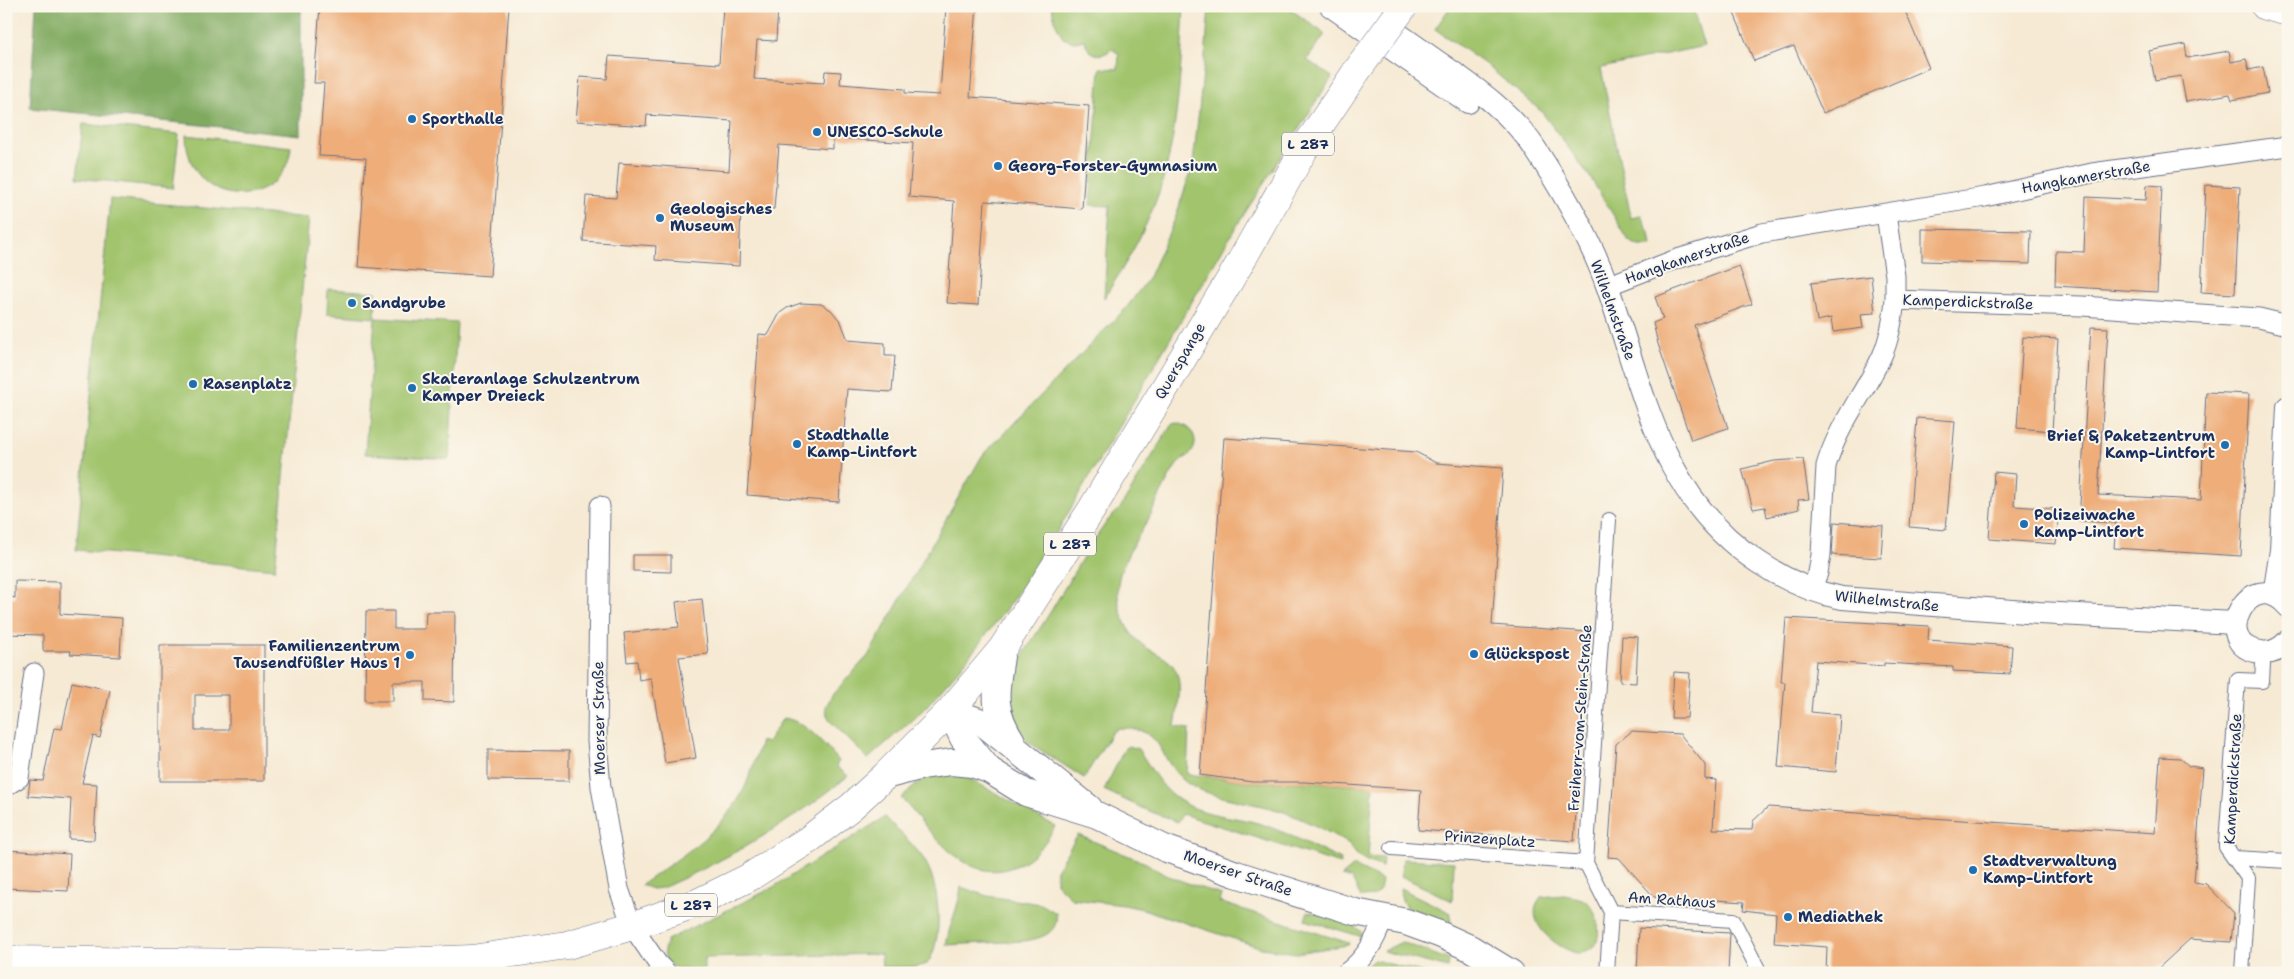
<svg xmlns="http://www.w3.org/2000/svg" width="2294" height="979" viewBox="0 0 2294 979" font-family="'Shantell Sans',sans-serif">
	<rect width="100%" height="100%" fill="#fbf7ec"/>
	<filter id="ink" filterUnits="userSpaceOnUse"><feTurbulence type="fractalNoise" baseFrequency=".02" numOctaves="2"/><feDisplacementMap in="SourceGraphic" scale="10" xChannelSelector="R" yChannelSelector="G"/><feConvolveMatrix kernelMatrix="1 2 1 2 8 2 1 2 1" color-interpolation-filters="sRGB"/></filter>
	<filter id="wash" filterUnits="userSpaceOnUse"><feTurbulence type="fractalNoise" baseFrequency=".0096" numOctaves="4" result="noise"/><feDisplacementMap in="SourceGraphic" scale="20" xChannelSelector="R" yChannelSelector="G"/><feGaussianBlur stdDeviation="1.12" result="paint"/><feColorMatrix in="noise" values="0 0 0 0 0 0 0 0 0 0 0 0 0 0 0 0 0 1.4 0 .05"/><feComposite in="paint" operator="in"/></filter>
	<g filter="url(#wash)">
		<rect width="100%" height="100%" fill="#f6ead4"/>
		<g fill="#a1c46d" stroke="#5e7a66">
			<path d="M1052,6H1184C1181,68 1178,146 1155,203C1142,237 1124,267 1104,298L1110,206L1090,205L1100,68L1118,69L1119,54L1112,49C1101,59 1087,55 1085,40L1074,42L1063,38L1055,22Z"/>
			<path d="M1209,6H1286L1325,34L1307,60L1332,77L1231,235L1040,561L1003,613L961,667L924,709L868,759L831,722L827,715L826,707L832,695L868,656L982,456L1127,307L1148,279L1175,219L1193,164L1206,47Z"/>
			<path d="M1451,6H1692L1704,46L1601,68L1631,218L1641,216L1649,233L1651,246H1639L1629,241L1590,177L1541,111L1485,64L1435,29Z"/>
			<path d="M83,124L179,134L173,188L77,178Z"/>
			<path d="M186,135L291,147C285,212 187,212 186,135Z"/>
			<path d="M110,199L309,218L275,569L76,550Z"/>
			<path d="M328,289L376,292L375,318L457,323L449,459L365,454L375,318L327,314Z"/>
			<path d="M1177,423C1187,426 1196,432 1195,444C1194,455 1182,458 1176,466C1165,483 1157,502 1148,520C1138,537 1126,555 1120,574C1113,599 1123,631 1144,646C1155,654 1170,657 1176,671C1183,687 1177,710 1175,727L1189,729L1187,774L1253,782H1305L1373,787L1368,857L1383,858L1382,867C1375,864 1365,861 1358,856C1353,852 1352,845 1346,842C1329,832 1310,823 1292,815C1261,802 1212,800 1187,783C1155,759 1168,727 1118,728L1112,732L1084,778L1028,742L1016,730L1006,706L1010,675L1051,611L1086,552L1108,520L1119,510L1172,424Z"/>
			<path d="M783,718C805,720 826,746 839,761L836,766L848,776C792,822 729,859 662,888L652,889L641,885C677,859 718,835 741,795C750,778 755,759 761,741L767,743Z"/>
			<path d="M1129,746L1138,749C1150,766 1158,784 1175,797C1201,817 1232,815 1261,824C1289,833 1315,848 1341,860L1340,864L1182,814L1178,822L1144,809L1104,790L1125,748Z"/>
			<path d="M933,775H963L1055,826C1038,861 999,885 963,861C939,846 920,819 901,798L922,780Z"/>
			<path d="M885,817C896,829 919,849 926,863C940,887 944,941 927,964L916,967H882L881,954L704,958V970L677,969L666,962L664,950L667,940L770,889Z"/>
			<path d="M1078,835L1146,863L1165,875L1221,895L1219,902L1349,943L1348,945L1296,953L1262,948L1143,909L1124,905L1072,899L1056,883V870Z"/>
			<path d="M1403,859L1454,862L1452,901L1401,876Z"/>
			<path d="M1354,866L1382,880L1380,890L1374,896L1361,897L1352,879L1342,876Z"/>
			<path d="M961,887L987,896L1041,904L1056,913C1059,933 1042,938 1025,941L946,945C949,925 959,907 961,887Z"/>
			<path d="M1400,888L1451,913L1450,931C1427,921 1401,917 1400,888Z"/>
			<path d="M1564,895C1572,897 1581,897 1587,902C1597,909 1603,936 1594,946C1590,950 1584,951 1580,954C1557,949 1521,922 1541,897Z"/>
			<path d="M1308,911C1321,915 1362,922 1363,937L1305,920Z"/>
			<path d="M1402,942L1449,960L1448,968L1383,951Z"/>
			<path d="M1374,960L1426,973H1358Z"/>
		</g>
		<path fill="#80aa60" stroke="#4e6c5f" d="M36,6H301V135L30,108Z"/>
		<g id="blocks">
			<g fill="#eead79" fill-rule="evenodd">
				<path d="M320,6H509L490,276L358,267L366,158L319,156L324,83H314Z"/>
				<path d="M723,6H778L776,41L757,40L754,79L824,83L825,71L841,72L840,84L905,89V93L940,95L946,6H977L970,97L1089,106L1082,209L985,201L978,305L947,303L954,201L909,197L913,143L833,138V149L779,145L774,209L741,206L739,266L655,260L656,246L583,241L586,196L616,198L619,163L729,171L732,121L647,115L646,126L576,121L580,77L607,79L609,56L719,64Z"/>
				<path d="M1731,6H1903L1929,68L1823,113L1794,46L1754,61Z"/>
				<path d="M2185,44L2187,58L2229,51L2231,62L2246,59L2249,70L2263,67L2268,93L2232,100L2230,94L2186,102L2181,76L2155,80L2149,51Z"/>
				<path d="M2147,185L2162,186L2157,292L2055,286L2056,251L2084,252L2086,197L2146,200Z"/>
				<path d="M2206,185L2240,187L2235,294L2201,292Z"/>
				<path d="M1922,229L2031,231L2030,264L1922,261Z"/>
				<path d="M1739,266L1752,304L1694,325L1728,428L1691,440L1658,344L1653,323L1663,319L1655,297Z"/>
				<path d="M1871,276L1875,313L1861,314L1863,328L1833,332L1831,318L1817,321L1811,283Z"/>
				<path d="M801,303L821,304L831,310L841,322L848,340L885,343V356H895L892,392L847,389L839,502L747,495L759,334L768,335L780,313L787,308Z"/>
				<path d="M2091,327L2108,328L2098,495L2201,500L2206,392L2249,394L2241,556L2114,548L2116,523L2079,521Z"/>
				<path d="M2023,337L2058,339L2052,431L2017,428Z"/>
				<path d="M1917,418L1955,421L1946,530L1909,527Z"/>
				<path d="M1224,438L1416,452L1436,463L1503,468L1492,625L1589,632L1574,841L1418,830L1421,790L1305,782H1253L1200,775Z"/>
				<path d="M1803,459L1809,499L1798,500L1799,509L1767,517L1765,507L1753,509L1742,469L1774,461Z"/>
				<path d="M1994,472L2016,474L2014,506L2059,509L2056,544L1989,539Z"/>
				<path d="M1834,522L1883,526L1881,558L1832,555Z"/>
				<path d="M633,555H671V572L633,571Z"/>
				<path d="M15,581L60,582V614L122,618L120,657L70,654L71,651H43V635L6,634V596L15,598Z"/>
				<path d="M702,599L708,654L679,657L696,758L665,763L651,678L639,680L637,661L627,662L624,633L679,627L676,602Z"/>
				<path d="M366,611H394V629H425L426,612H455L454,702L425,701V682H393V701H365Z"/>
				<path d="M1786,618L1929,626L1928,640L2012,646L2010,674L1953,671V667L1884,663V666L1816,661L1811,712L1840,715L1836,772L1778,767L1785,682H1781Z"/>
				<path d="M1622,636L1638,637L1636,683L1620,682Z"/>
				<path d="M160,645H264V781H160ZM195,695H229V730H195Z"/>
				<path d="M1674,672L1690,673L1687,718H1671Z"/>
				<path d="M72,682L110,690L100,738L93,736L82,783L97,784L94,840L69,839L71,799L28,796L30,780L43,781L54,728L62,729Z"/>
				<path d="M1632,731L1680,734L1705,765V779L1716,780L1713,829L1752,830L1753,821L1768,807L2155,833L2160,757L2180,758L2189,766L2203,768L2194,882L2206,884L2234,913L2231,942L2190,939L2153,973H1826L1827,947L1774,943L1776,914L1743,910L1744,902L1701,899L1697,903L1654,897L1619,858L1608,857L1616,744Z"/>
				<path d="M488,750L569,751V781L488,780Z"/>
				<path d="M6,850L70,854L68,891L6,888Z"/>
				<path d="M1639,928L1730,933L1728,973H1637Z"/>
			</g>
		</g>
	</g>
	<g filter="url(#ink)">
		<use href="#blocks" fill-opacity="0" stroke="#687087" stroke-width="1"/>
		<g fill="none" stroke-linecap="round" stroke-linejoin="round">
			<defs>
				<g id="pedestrian">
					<path d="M1392,848L1586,863"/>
					<path d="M2234,858L2288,861"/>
					<path d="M1611,912L1733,920L1760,973"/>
					<path d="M1607,973L1611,912L1586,863L1609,520"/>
					<path d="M2242,973L2248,878L2226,847V843L2238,680L2262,681L2263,664"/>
				</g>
				<g id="minor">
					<path d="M1886,214L1895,276V300"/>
					<path d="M1607,286L1674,260L1762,233L1985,197L2092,173L2288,146"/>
					<path d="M600,506L597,741L601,787L619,889L632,926L658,964L667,973"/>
					<path d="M1811,590L1818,573L1821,555L1826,466C1838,425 1864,394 1882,356C1890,338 1893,319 1895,300L2082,306L2259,318L2288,325"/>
					<path d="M6,786L19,778L34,673"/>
					<path d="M1346,973C1365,959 1376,940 1383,919"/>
				</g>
				<g id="tertiary">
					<path d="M1331,6L1468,102"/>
					<path d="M1360,6C1384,24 1409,42 1435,60C1471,85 1511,111 1536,150C1564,193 1591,239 1608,288C1644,391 1660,497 1758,562C1785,580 1811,592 1842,598L2039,613L2235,623"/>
					<path d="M2274,595L2281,550L2288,407"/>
					<path d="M2288,606C2250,562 2207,646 2261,652C2272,654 2281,649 2288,641"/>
				</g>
				<g id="secondary">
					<path d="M1002,649C997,688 989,705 1012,741"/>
					<path d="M950,711L982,722L1089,808"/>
					<path d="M950,711L963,738L989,770"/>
					<path d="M885,776L923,766L951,762L972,764L989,770L1026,793L1097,815L1164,848L1236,874L1355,912L1406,922L1439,934L1470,948L1511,973"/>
				</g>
				<g id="primary">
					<path d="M2265,6L2288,12"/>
					<path d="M6,960L348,964L472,959L567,945L632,926L697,903L748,878L808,840L851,807L885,776L950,711L1002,649L1092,509L1240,263L1306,146L1356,72"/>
				</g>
			</defs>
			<use href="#pedestrian" stroke="#687087" stroke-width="16"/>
			<use href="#minor" stroke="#687087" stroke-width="21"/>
			<use href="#tertiary" stroke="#687087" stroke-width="24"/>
			<use href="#secondary" stroke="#687087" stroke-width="28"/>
			<use href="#primary" stroke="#687087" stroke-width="29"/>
			<use href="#pedestrian" stroke="#fff" stroke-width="14"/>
			<use href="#minor" stroke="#fff" stroke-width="19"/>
			<use href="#tertiary" stroke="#fff" stroke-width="22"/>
			<use href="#secondary" stroke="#fff" stroke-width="26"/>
			<use href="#primary" stroke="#fff" stroke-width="28"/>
			<defs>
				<path id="primary-bridge" d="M1356,72L1404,6"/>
			</defs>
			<use href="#primary-bridge" stroke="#687087" stroke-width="29" stroke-linecap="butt"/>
			<use href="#primary-bridge" stroke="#fff" stroke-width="28"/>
		</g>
	</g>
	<g fill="#1f6fb2" stroke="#fbf7ec" stroke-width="2">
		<circle cx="412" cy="119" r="5"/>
		<circle cx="817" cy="132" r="5"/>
		<circle cx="998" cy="166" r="5"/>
		<circle cx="660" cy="218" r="5"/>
		<circle cx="352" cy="303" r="5"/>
		<circle cx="193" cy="384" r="5"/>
		<circle cx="412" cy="388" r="5"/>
		<circle cx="797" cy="444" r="5"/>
		<circle cx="2225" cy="445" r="5"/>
		<circle cx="2024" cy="524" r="5"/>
		<circle cx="1474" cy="654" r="5"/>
		<circle cx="410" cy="655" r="5"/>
		<circle cx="1973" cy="870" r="5"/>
		<circle cx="1788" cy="917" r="5"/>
	</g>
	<g text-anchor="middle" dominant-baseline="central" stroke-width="4" stroke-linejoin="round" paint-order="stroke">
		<g fill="#fbf7ec" stroke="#5e6b89" stroke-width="1">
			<rect x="1282" y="132.5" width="52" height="23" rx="4"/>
			<rect x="1044" y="532.5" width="52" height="23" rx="4"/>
			<rect x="665" y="893.5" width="52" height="23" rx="4"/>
		</g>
		<g font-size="14" font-weight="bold" fill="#1b2f5e">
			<text x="1308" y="144">L 287</text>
			<text x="1070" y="544">L 287</text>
			<text x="691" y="905">L 287</text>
		</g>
		<g font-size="15" font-weight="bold" fill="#1b2f5e" stroke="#fbf7ec" text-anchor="start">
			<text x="422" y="119">Sporthalle</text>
			<text x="827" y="132">UNESCO-Schule</text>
			<text x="1008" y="166">Georg-Forster-Gymnasium</text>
			<text x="670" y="209">Geologisches<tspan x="670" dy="17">Museum</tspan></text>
			<text x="362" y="303">Sandgrube</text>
			<text x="422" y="379">Skateranlage Schulzentrum<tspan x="422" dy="17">Kamper Dreieck</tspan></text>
			<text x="203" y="384">Rasenplatz</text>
			<text x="807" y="435">Stadthalle<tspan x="807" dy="17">Kamp-Lintfort</tspan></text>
			<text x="2215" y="436" text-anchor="end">Brief &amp; Paketzentrum<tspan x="2215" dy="17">Kamp-Lintfort</tspan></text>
			<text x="2034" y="515">Polizeiwache<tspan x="2034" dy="17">Kamp-Lintfort</tspan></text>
			<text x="400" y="646" text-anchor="end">Familienzentrum<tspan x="400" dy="17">Tausendfüßler Haus 1</tspan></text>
			<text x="1484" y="654">Glückspost</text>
			<text x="1983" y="861">Stadtverwaltung<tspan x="1983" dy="17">Kamp-Lintfort</tspan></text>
			<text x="1798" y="917">Mediathek</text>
		</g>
		<g font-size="15" fill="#1b2f5e" stroke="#fbf7ec">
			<text transform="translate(2086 177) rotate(-10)">Hangkamerstraße</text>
			<text transform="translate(1687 258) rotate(-19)">Hangkamerstraße</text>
			<text transform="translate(1968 302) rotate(2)">Kamperdickstraße</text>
			<text transform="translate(1613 310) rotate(70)">Wilhelmstraße</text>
			<text transform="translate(1180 361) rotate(-60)">Querspange</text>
			<text transform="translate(1887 601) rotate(6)">Wilhelmstraße</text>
			<text transform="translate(599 718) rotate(-91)">Moerser Straße</text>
			<text transform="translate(1580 718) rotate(-86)">Freiherr-vom-Stein-Straße</text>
			<text transform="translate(2233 779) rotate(-87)">Kamperdickstraße</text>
			<text transform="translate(1490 839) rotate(4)">Prinzenplatz</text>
			<text transform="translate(1238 873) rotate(19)">Moerser Straße</text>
			<text transform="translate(1672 900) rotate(4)">Am Rathaus</text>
		</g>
	</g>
	<rect width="2294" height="979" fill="none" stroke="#fbf7ec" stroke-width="25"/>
</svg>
